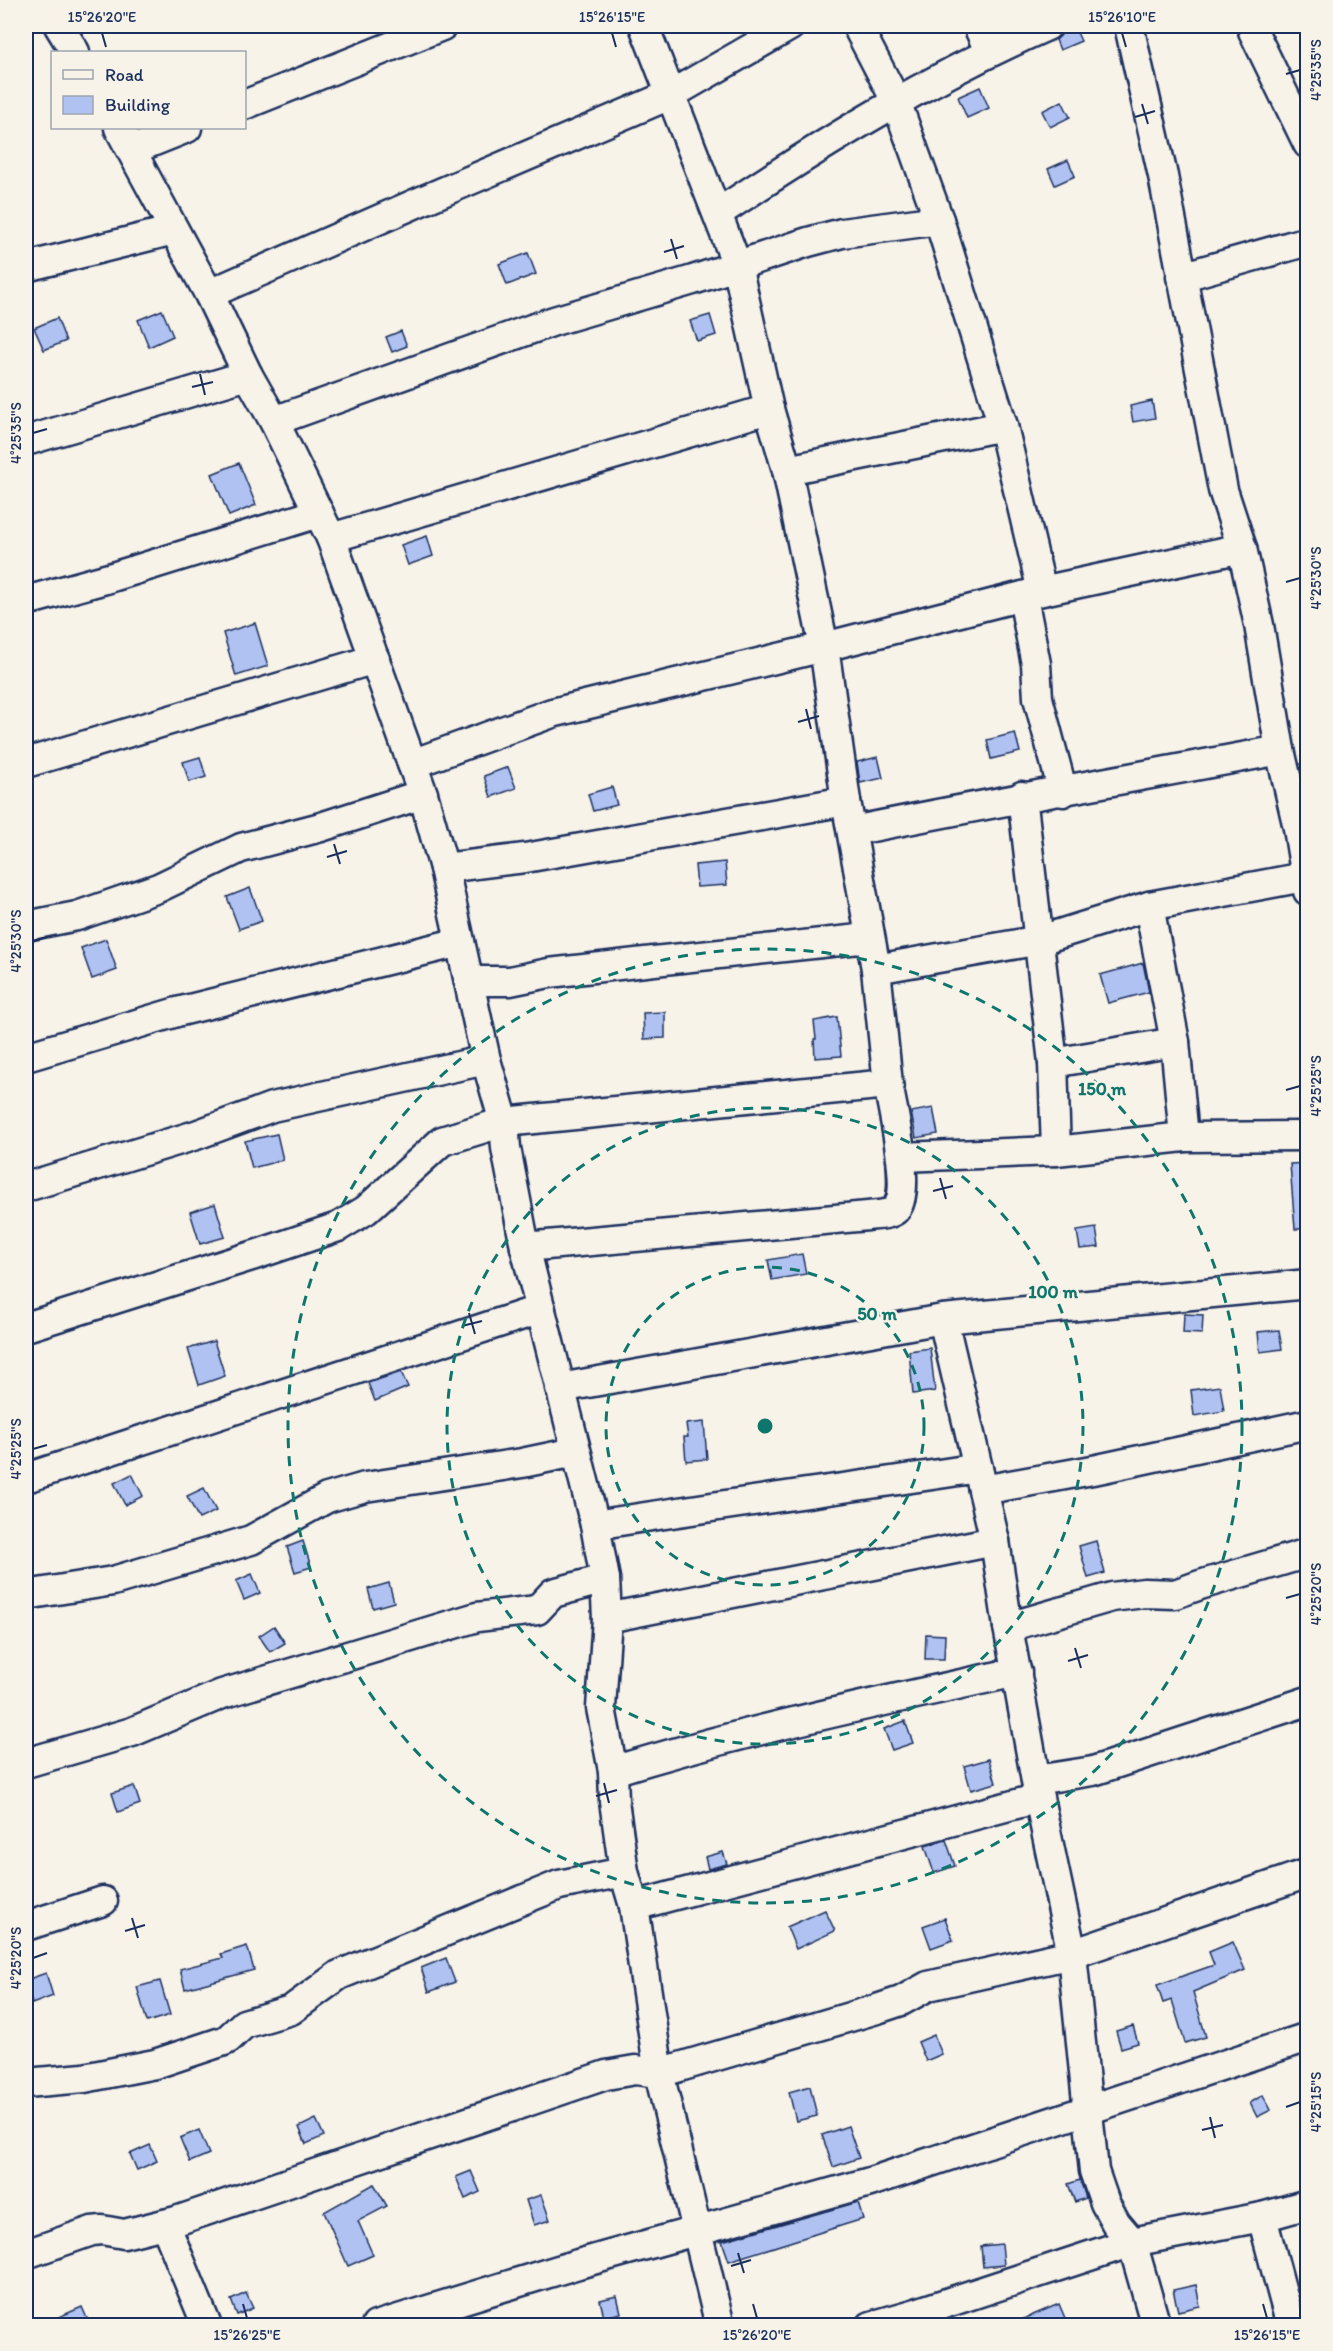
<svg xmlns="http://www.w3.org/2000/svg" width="1333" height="2351" viewBox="0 0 1333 2351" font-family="Itim,sans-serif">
	<rect width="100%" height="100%" fill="#f7f3e8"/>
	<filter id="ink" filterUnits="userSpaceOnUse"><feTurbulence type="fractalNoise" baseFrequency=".0167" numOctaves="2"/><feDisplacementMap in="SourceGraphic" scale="12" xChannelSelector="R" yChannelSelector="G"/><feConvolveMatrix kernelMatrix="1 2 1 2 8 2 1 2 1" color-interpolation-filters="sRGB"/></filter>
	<g filter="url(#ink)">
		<g fill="#afc2f1" stroke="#1b2f5e" stroke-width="1.5">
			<path d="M1063,26H1074L1081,41L1060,50L1056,40L1061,35Z"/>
			<path d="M980,87L989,108L967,118L958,97Z"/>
			<path d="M1062,101L1070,117L1050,127L1042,111Z"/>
			<path d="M1068,160L1075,176L1055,185L1048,169Z"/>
			<path d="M528,253L536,274L507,285L499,264Z"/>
			<path d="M162,310L173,336L149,347L138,320Z"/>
			<path d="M710,315L716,335L697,341L690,321Z"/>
			<path d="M57,318L66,341L44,350L34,328Z"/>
			<path d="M401,331L407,346L392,352L386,337Z"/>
			<path d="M1152,401L1155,418L1133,422L1130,406Z"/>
			<path d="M239,463L256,505L229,516L212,474Z"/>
			<path d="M427,536L433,556L408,565L401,545Z"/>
			<path d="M255,623L268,666L236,676L223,633Z"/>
			<path d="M1015,733L1020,752L991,759L987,740Z"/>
			<path d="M200,757L206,777L189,782L183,762Z"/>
			<path d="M878,757L883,778L860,783L857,762Z"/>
			<path d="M508,767L516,788L491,797L484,776Z"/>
			<path d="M612,787L617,805L593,811L588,794Z"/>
			<path d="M725,862L727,885L697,887L695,865Z"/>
			<path d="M250,888L262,921L239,929L227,897Z"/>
			<path d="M106,939L117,970L92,979L81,948Z"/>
			<path d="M1143,963L1149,992L1108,1003L1100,975Z"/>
			<path d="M665,1012V1038L644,1039L643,1013Z"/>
			<path d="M837,1017L841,1056L815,1058L814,1039H816L814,1021Z"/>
			<path d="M933,1108L938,1134L916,1138L911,1112Z"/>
			<path d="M277,1134L283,1160L252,1168L245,1141Z"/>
			<path d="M1308,1163V1229H1295L1290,1164Z"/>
			<path d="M215,1204L225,1237L200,1244L190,1212Z"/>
			<path d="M1096,1228L1099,1247L1080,1249L1077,1231Z"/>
			<path d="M802,1254L806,1274L772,1280L768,1260Z"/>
			<path d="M1184,1314L1203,1315L1202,1334L1183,1333Z"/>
			<path d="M1279,1330L1282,1349L1260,1352L1258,1332Z"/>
			<path d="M214,1341L225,1376L199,1385L188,1349Z"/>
			<path d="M930,1348L935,1391L913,1394L909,1351Z"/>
			<path d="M401,1372L408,1387L375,1401L368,1383Z"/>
			<path d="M1220,1386L1224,1411L1194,1416L1191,1390Z"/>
			<path d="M704,1422L707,1459L686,1461L684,1437H688L686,1424Z"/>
			<path d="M132,1474L143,1496L125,1505L114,1483Z"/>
			<path d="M204,1488L216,1511L199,1519L187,1496Z"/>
			<path d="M303,1541L311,1567L295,1572L287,1547Z"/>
			<path d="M1096,1541L1105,1573L1088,1578L1079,1546Z"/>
			<path d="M252,1574L260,1593L244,1600L236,1581Z"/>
			<path d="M389,1583L394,1602L373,1608L368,1589Z"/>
			<path d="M274,1626L285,1643L270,1652L259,1636Z"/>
			<path d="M926,1634L945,1635L944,1659H925Z"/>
			<path d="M905,1721L913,1743L892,1750L884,1729Z"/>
			<path d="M989,1759L996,1783L971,1790L964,1766Z"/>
			<path d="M134,1786L140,1804L118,1812L112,1793Z"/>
			<path d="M946,1840L955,1866L934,1873L925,1846Z"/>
			<path d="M723,1852L727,1864L708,1869L705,1857Z"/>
			<path d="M825,1910L835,1931L796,1949L787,1927Z"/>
			<path d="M945,1918L953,1940L931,1948L923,1926Z"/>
			<path d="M1233,1942L1245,1970L1193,1992L1206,2037L1185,2043L1172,2000L1163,2003L1157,1985L1214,1965L1209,1952Z"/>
			<path d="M247,1946L254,1970L185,1989L180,1969L223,1958L221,1954Z"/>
			<path d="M446,1958L455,1982L429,1992L421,1968Z"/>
			<path d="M46,1973L53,1996L32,2004L26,1980Z"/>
			<path d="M160,1981L170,2015L147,2022L137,1987Z"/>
			<path d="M1133,2026L1138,2043L1121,2048L1116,2031Z"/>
			<path d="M934,2035L942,2054L926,2061L918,2042Z"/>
			<path d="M810,2086L817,2116L796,2121L789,2092Z"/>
			<path d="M1263,2095L1271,2110L1257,2117L1250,2103Z"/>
			<path d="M316,2119L324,2136L306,2144L299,2127Z"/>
			<path d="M848,2126L859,2158L833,2167L822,2135Z"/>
			<path d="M199,2130L209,2154L190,2162L180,2138Z"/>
			<path d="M150,2145L157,2161L137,2170L130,2154Z"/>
			<path d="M471,2171L480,2192L465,2199L456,2177Z"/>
			<path d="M1080,2180L1086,2198L1075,2202L1068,2184Z"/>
			<path d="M374,2184L387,2206L358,2221L373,2255L348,2266L324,2212Z"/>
			<path d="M541,2195L550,2220L534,2225L526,2200Z"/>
			<path d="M858,2202L863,2219L729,2261L722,2241Z"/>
			<path d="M1002,2244L1004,2265L983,2267L981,2246Z"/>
			<path d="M1196,2285L1200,2306L1178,2311L1173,2290Z"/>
			<path d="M246,2293L253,2308L237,2315L231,2300Z"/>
			<path d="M617,2296L621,2313L604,2317L600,2300Z"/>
			<path d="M1059,2304L1068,2325H1009Z"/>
			<path d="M82,2307L90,2325H40Z"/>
		</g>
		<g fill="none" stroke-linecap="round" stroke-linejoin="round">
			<defs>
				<g id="minor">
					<path d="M59,26L75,52"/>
					<path d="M644,26L737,265L769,409"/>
					<path d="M857,26L896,101L939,220L1003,426L1042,591"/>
					<path d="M978,26L989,51"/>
					<path d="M1129,26L1163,176L1223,490L1242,548L1259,625L1280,750L1298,828L1308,891"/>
					<path d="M1254,26L1253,31L1308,144"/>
					<path d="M244,105L442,26"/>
					<path d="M119,128L209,294L248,375L274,421L331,538L423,794L444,868L486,1060L504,1122L506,1148L525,1247L595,1525L605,1579L607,1618L601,1708L613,1771L614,1801L624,1872L634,1906L659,2073L720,2326"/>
					<path d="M132,150L187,128"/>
					<path d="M718,213C823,143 931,77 1047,26"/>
					<path d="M26,267L174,230"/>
					<path d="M1181,277L1308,241"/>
					<path d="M209,294L419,202L672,94L790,26"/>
					<path d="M274,421L554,321L693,280L808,242L842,233L939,220"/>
					<path d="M26,441L248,375"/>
					<path d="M787,470L1003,426"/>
					<path d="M1023,597L1036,664L1038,698L1063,792"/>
					<path d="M26,601L109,578L319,513"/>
					<path d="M26,763L375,659"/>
					<path d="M412,764L552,713L824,647L1042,591L1242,548"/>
					<path d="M1022,796L1053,1063L1056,1151"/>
					<path d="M852,831C994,802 1137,777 1280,750"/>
					<path d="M444,868L525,858L846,801"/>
					<path d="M1149,906L1175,1042L1184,1137"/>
					<path d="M26,926L77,916L158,888L241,848L321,827L423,794"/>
					<path d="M876,969L1040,940L1149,906L1304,877"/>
					<path d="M469,981H510L549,973L654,961L869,938"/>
					<path d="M26,1057L177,1012L460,942"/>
					<path d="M1053,1063L1175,1042"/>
					<path d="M902,1157L1056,1151L1184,1137L1308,1136"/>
					<path d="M26,1187L196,1135L272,1107L486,1060"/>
					<path d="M525,1247L868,1216C875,1215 889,1215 895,1210C913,1193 892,1107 888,1084"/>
					<path d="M943,1319L995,1541L1008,1627L1039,1798L1072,1954L1094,2171L1105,2203L1116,2223L1132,2242L1156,2326"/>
					<path d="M26,1327L258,1254L338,1227L366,1210L442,1141L504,1122L888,1084L876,969L846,801L824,647L787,470L769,409L331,538"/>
					<path d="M560,1388L943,1319L1308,1284"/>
					<path d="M26,1478L541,1309"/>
					<path d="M983,1490L1098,1469L1308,1424"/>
					<path d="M595,1525C722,1504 850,1488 978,1468"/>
					<path d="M26,1595L113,1581L251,1540L327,1498L365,1487L522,1463L575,1452"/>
					<path d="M607,1618L995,1541"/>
					<path d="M1008,1627L1112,1597L1144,1593L1175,1594L1200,1585L1308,1553"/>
					<path d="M26,1763L132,1732L222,1694L477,1617L537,1610L553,1593L605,1579"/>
					<path d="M613,1771C746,1730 882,1701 1017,1672"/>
					<path d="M1036,1780L1093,1771L1308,1701"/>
					<path d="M634,1906L1039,1798"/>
					<path d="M26,1926L103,1901"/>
					<path d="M26,2083L84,2078L155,2064L224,2041L228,2039L244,2024L291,2010L339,1975L559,1885L624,1872"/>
					<path d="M1262,2217L1291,2326"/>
					<path d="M165,2224L207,2326"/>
					<path d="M26,2254L92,2231L102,2230L124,2234L176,2221L606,2075L635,2070L659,2073L877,2009L901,2001L928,1986L1072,1954L1308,1873"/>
					<path d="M376,2326L578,2264L870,2182L1308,2037"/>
					<path d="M871,2326L913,2314L1132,2242L1262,2217L1308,2204"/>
				</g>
			</defs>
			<use href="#minor" stroke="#1b2f5e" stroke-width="33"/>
			<use href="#minor" stroke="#f7f3e8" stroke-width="28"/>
		</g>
	</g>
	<path fill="none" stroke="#1b2f5e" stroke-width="2" d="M102,33L106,47M612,33L616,47M1122,33L1126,47M1286,74L1300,70M1142,104L1148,124M1135,117L1155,111M671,239L677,259M664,252L684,246M200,374L205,395M192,387L213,382M33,433L47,429M1286,582L1300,578M806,709L811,729M798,722L819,716M334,844L340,864M327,857L347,851M33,941L47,937M1286,1090L1300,1086M940,1178L946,1199M933,1191L953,1186M469,1313L475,1334M462,1326L482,1321M33,1449L47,1445M1286,1598L1300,1594M1075,1648L1081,1668M1068,1661L1088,1655M604,1783L609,1803M596,1796L617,1790M132,1918L138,1938M125,1931L145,1925M33,1958L47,1953M1286,2107L1300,2102M1210,2117L1215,2138M1202,2130L1223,2125M738,2253L744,2273M731,2266L751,2260M243,2304L247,2318M753,2304L757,2318M1263,2304L1267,2318"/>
	<g fill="none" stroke="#0f766e" stroke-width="3" stroke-dasharray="10 8">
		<circle cx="765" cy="1426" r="159"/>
		<circle cx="765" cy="1426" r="318"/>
		<circle cx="765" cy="1426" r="477"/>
	</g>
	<circle cx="765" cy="1426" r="9" fill="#0f766e" stroke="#f7f3e8" stroke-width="3"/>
	<g font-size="18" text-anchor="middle" font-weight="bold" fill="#0f766e" stroke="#f7f3e8" stroke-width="5" stroke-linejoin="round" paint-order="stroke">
		<text x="1102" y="1095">150 m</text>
		<text x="1053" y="1298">100 m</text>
		<text x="877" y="1320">50 m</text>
	</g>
	<rect width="1333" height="2351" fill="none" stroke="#f7f3e8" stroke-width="66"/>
	<rect x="51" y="51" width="195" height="78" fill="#f7f3e8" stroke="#9fa5b1" stroke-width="1.5"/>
	<rect x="63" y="70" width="30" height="9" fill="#f7f3e8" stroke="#9fa5b1" stroke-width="1.5"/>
	<text x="105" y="81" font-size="18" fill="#1b2f5e">Road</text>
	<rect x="63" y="96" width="30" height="18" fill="#afc2f1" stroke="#9fa5b1" stroke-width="1.5"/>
	<text x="105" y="111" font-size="18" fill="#1b2f5e">Building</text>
	<rect x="33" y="33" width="1267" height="2285" fill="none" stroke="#1b2f5e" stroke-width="2"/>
	<g font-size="15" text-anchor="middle" fill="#1b2f5e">
		<text x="102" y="22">15°26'20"E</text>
		<text x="612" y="22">15°26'15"E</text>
		<text x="1122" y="22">15°26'10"E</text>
		<text transform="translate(1316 70) rotate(-90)" y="5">4°25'35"S</text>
		<text transform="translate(16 433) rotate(-90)" y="5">4°25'35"S</text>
		<text transform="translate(1316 578) rotate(-90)" y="5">4°25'30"S</text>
		<text transform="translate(16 941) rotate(-90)" y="5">4°25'30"S</text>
		<text transform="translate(1316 1086) rotate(-90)" y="5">4°25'25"S</text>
		<text transform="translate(16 1449) rotate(-90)" y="5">4°25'25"S</text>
		<text transform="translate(1316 1594) rotate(-90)" y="5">4°25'20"S</text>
		<text transform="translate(16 1958) rotate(-90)" y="5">4°25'20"S</text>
		<text transform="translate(1316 2102) rotate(-90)" y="5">4°25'15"S</text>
		<text x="247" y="2340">15°26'25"E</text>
		<text x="757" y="2340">15°26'20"E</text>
		<text x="1267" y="2340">15°26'15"E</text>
	</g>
</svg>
